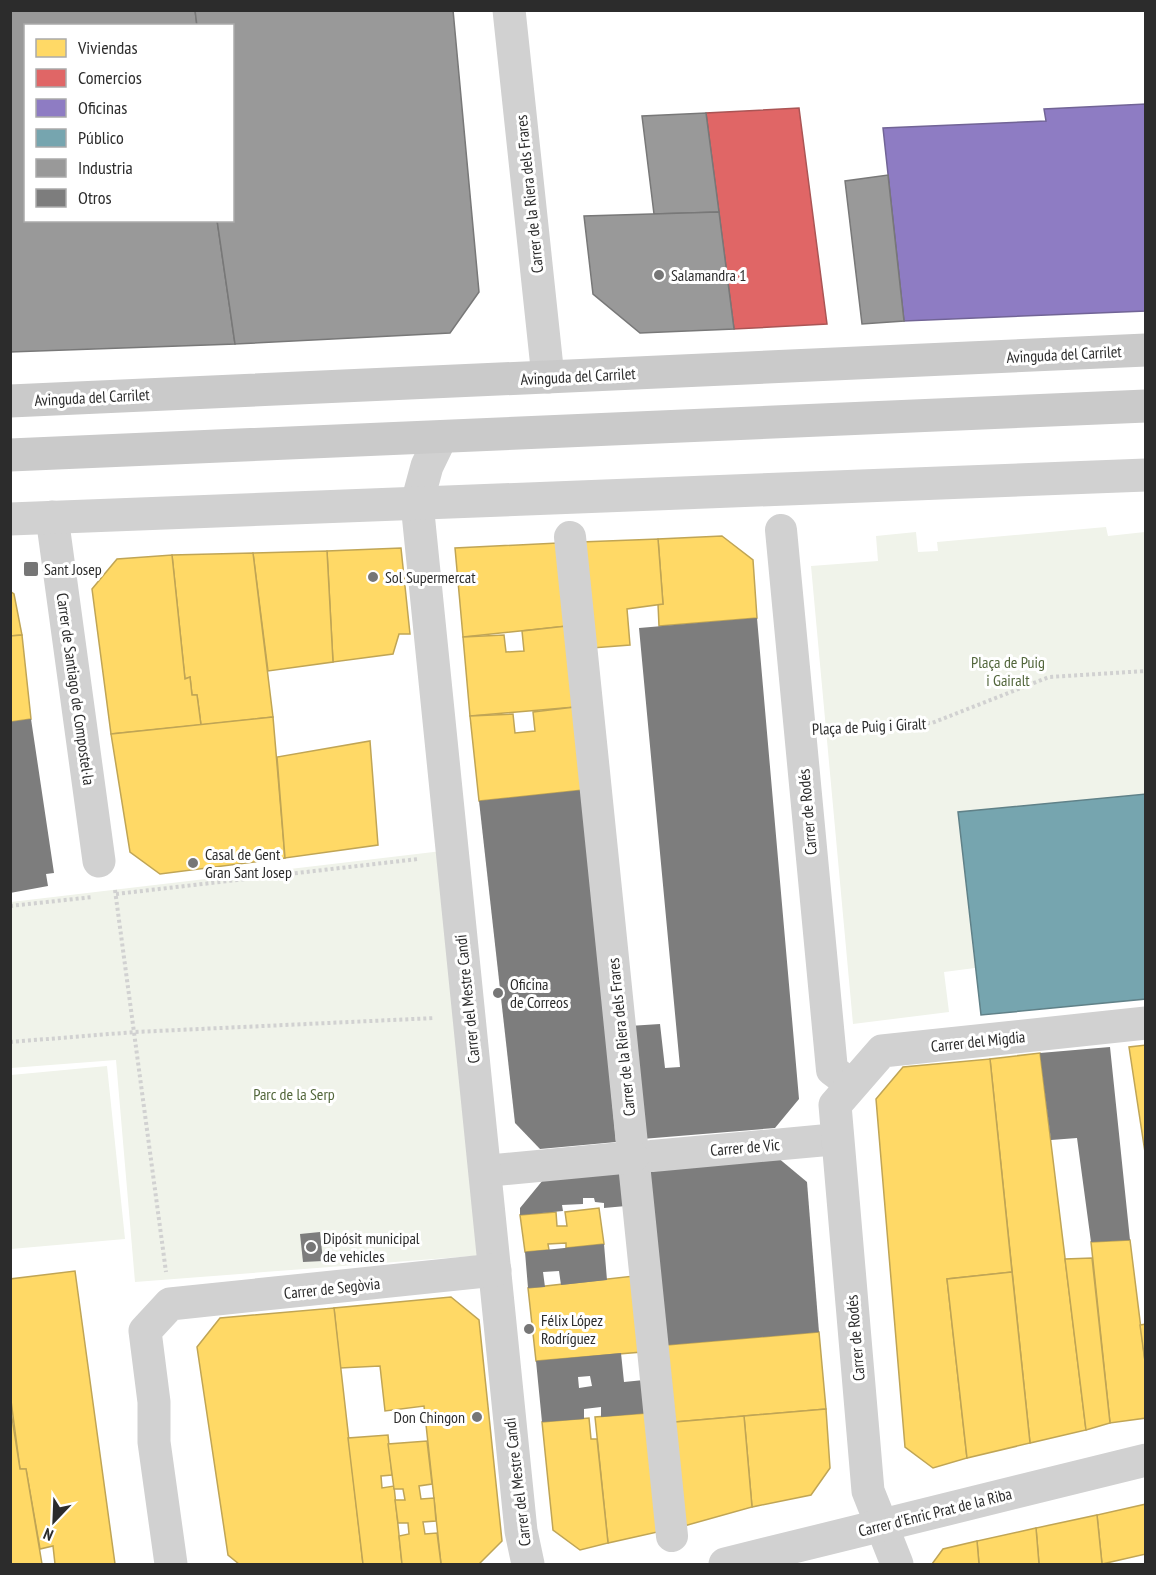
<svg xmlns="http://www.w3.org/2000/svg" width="1156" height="1575" viewBox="0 0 1156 1575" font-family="'PT Sans Narrow',sans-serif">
	<rect width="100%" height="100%" fill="#fff"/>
	<g fill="#f0f3ea">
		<path d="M1106,527L1108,536L1145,532V794L958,812L975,968L944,972L949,1012L853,1024L811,566L878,561L876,536L916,532L918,552L938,551L937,542Z"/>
		<path d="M442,851L486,1255L135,1282L116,1060L11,1068V902Z"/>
		<path d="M107,1066L125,1239L11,1249V1075Z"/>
	</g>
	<g fill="#ffd966" stroke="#c0a555" stroke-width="1.5">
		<path d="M722,536L753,560L757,618L659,626L658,604H663L658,539Z"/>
		<path d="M658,539L663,604L627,609L630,645L592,648L581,542Z"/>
		<path d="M558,543L567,626L463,637L455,548Z"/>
		<path d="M401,548L410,634H399L393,654L333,662L327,551Z"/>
		<path d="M327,551L333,662L268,671L253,553Z"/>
		<path d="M253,553L273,717L201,725L197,695H192L190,677L185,679L172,555Z"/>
		<path d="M172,555L185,679L190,677L192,695H197L201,725L111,734L92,589L117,559Z"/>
		<path d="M10,591L14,594L22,635L10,636Z"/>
		<path d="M567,626L575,707L470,716L463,637L504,635L506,652L524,651L522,631Z"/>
		<path d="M22,635L31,719L10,722V636Z"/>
		<path d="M575,707L583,790L479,801L470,716L513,714L515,733L535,731L533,712Z"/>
		<path d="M273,717L285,858L160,874L130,852L111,734Z"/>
		<path d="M370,741L378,845L285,858L277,757Z"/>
		<path d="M1146,1045V1159L1129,1047Z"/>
		<path d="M1040,1053L1086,1430L1030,1443L990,1059Z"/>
		<path d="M990,1059L1012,1272L947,1279L967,1458L933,1468L905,1447L876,1099L903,1067Z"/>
		<path d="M599,1208L604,1244L566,1248V1243L548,1244L549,1250L525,1252L520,1215L556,1212L557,1226H567L565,1212Z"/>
		<path d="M1130,1240L1146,1369V1418L1110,1423L1091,1242Z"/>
		<path d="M1092,1258L1110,1423L1086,1430L1065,1259Z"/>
		<path d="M75,1271L115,1564H55L53,1546L40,1549L26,1469H20L10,1393V1279Z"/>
		<path d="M1012,1272L1030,1443L967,1458L947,1279Z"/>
		<path d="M634,1276L642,1352L536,1361L528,1288Z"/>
		<path d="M451,1297L479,1320L502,1541L479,1564H441L424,1406L385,1411L380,1366L340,1368L334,1308Z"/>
		<path d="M334,1308L363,1564H239L228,1555L197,1347L220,1318Z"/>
		<path d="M1146,1324V1369L1140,1325Z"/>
		<path d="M819,1332L826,1409L675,1422L667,1345Z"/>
		<path d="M10,1405L20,1469H26L42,1564H10Z"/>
		<path d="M826,1409L830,1468L811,1495L752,1507L744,1416Z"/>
		<path d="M648,1413L662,1531L608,1543L595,1417Z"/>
		<path d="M744,1416L752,1507L684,1526L675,1422Z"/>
		<path d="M589,1418L591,1439H597L608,1543L580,1550L553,1530L542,1422Z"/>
		<path d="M388,1435L392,1475L381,1476L382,1488L394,1486L402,1564H363L348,1438Z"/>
		<path d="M427,1441L432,1484L419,1486L421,1499L434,1498L436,1521L423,1522L425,1534L437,1533L441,1564H402L399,1536L409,1534L408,1523H398L395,1500H405L403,1489H394L388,1444Z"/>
		<path d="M1146,1504V1554L1102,1564L1097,1515Z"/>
		<path d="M1097,1515L1102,1564H1039L1036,1528Z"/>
		<path d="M1036,1528L1039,1564H979L977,1541Z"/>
		<path d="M977,1541L979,1564H932L943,1549Z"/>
	</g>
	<path fill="#e06666" stroke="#a55" stroke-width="1.5" d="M799,108L827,324L734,329L706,113Z"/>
	<path fill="#8e7cc3" stroke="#716496" stroke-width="1.5" d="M1146,104V311L904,321L883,128L1046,121L1044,109Z"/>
	<path fill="#76a5af" stroke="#608188" stroke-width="1.5" d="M1146,794V999L981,1015L958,812Z"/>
	<g fill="#999" stroke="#787878" stroke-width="1.5">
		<path d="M10,10H195L197,26H26V220H217L235,344L10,352Z"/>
		<path d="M195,10H453L479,292L450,333L235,344L217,220H232V26H197Z"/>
		<path d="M706,113L719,212L654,214L642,116Z"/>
		<path d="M888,175L904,321L862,324L845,181Z"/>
		<path d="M719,212L734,329L640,333L593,294L584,216Z"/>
	</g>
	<g fill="#7d7d7d" fill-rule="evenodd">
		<path d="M757,618L799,1099L775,1128L642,1139L629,1026L660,1024L665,1068L680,1067L639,628Z"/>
		<path d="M31,719L54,873L46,874L48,886L10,893V722Z"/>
		<path d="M583,790L616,1142L540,1149L515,1123L479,801Z"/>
		<path d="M1110,1047L1130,1240L1091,1242L1077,1138L1051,1140L1040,1053Z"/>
		<path d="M777,1157L807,1182L819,1332L667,1345L647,1171Z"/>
		<path d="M623,1172L626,1206L604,1208V1203L595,1202L594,1198H583V1204L562,1205L563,1211L520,1215V1208L543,1180Z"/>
		<path d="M320,1232L323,1261L303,1262L300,1234Z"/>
		<path d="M604,1244L607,1280L561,1285L559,1271L543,1272L545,1287L528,1288L525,1252Z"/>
		<path d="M621,1353L624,1382L644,1380L648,1413L601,1417V1407L584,1409V1419L542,1422L536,1361ZM590,1376L592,1386L579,1388L578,1377Z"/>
	</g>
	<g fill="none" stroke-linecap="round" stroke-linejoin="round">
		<g stroke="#d1d1d1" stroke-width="4" stroke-dasharray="3 3" stroke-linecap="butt">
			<path d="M831,728L932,723L1049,677L1146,671"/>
			<path d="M115,890L166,1272"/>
			<path d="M116,894L418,859"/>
			<path d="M10,906L93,897"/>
			<path d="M10,1042L135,1032L435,1018"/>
		</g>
		<g stroke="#d1d1d1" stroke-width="32">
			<path d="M781,530L832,1070L852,1085"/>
			<path d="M570,537L672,1536"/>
			<path d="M652,1156L838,1139"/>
			<path d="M485,1171L633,1157"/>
		</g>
		<g stroke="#d1d1d1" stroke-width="33">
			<path d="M509,10L548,377"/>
			<path d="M441,437L427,466L417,503L521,1531L528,1564"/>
			<path d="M52,517L99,861"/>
			<path d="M10,519L1146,475"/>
			<path d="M171,1564L154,1442V1402L145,1331L170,1304L495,1270"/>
			<path d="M897,1564L868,1491L835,1105L882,1051L1146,1023"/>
		</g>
		<path stroke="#d1d1d1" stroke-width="33" d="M725,1564L1146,1460"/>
		<g stroke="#cacaca" stroke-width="33">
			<path d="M10,401L1146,350"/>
			<path d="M10,455L1146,406"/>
		</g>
	</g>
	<g fill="#767676" stroke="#fff" stroke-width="2">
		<circle cx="659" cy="275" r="6"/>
		<rect x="23" y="561" width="16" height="16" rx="3"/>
		<circle cx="373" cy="577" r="6"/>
		<circle cx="193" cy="863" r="6"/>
		<circle cx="498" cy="993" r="6"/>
		<circle cx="311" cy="1247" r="6"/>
		<circle cx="529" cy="1329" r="6"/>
		<circle cx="477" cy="1417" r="6"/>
	</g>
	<g text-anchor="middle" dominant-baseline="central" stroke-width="6" stroke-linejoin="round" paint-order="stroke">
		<g font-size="16" fill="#2c2c2c" stroke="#fff">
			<text transform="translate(529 194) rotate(-96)">Carrer de la Riera dels Frares</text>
			<text transform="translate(1064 354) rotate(-3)">Avinguda del Carrilet</text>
			<text transform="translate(578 376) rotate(-3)">Avinguda del Carrilet</text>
			<text transform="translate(92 397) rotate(-3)">Avinguda del Carrilet</text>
			<text transform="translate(76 689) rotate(82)">Carrer de Santiago de Compostel·la</text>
			<text transform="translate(869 726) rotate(-3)">Plaça de Puig i Giralt</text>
			<text transform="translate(807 812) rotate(-95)">Carrer de Rodés</text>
			<text transform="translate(467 999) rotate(-96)">Carrer del Mestre Candi</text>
			<text transform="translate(621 1037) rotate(-96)">Carrer de la Riera dels Frares</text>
			<text transform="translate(978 1041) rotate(-6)">Carrer del Migdia</text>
			<text transform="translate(745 1147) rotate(-5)">Carrer de Vic</text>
			<text transform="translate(332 1288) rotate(-6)">Carrer de Segòvia</text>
			<text transform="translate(855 1338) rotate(-95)">Carrer de Rodés</text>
			<text transform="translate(517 1482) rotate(-97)">Carrer del Mestre Candi</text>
			<text transform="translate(935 1512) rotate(-14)">Carrer d'Enric Prat de la Riba</text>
		</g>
		<g font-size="16" fill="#2c2c2c" stroke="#fff" text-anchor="start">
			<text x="671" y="275">Salamandra 1</text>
			<text x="44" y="569">Sant Josep</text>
			<text x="385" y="577">Sol Supermercat</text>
			<text x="205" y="854">Casal de Gent<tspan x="205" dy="18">Gran Sant Josep</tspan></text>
			<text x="510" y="984">Oficina<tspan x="510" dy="18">de Correos</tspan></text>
			<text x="323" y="1238">Dipósit municipal<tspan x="323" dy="18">de vehicles</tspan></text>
			<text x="541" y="1320">Félix López<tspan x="541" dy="18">Rodríguez</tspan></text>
			<text x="465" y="1417" text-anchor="end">Don Chingon</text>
		</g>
		<g font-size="16" fill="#52663b" stroke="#fff">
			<text x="1008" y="662">Plaça de Puig<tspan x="1008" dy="18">i Gairalt</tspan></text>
			<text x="294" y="1094">Parc de la Serp</text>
		</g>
	</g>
	<rect width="1156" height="1575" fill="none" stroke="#2c2c2c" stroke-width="24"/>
	<rect x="24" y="24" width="210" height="198" fill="#ffffff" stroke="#ababab" stroke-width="1.5"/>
	<rect x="36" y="39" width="30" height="18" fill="#ffd966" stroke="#ababab" stroke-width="1.5"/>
	<text x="78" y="54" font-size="18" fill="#2c2c2c">Viviendas</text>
	<rect x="36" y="69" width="30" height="18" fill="#e06666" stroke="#ababab" stroke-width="1.5"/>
	<text x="78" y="84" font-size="18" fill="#2c2c2c">Comercios</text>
	<rect x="36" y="99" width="30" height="18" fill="#8e7cc3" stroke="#ababab" stroke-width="1.5"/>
	<text x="78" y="114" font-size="18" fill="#2c2c2c">Oficinas</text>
	<rect x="36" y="129" width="30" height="18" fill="#76a5af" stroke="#ababab" stroke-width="1.5"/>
	<text x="78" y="144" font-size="18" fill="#2c2c2c">Público</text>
	<rect x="36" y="159" width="30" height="18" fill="#999999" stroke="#ababab" stroke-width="1.5"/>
	<text x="78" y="174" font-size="18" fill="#2c2c2c">Industria</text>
	<rect x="36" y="189" width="30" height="18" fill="#7d7d7d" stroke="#ababab" stroke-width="1.5"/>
	<text x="78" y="204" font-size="18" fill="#2c2c2c">Otros</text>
	<g transform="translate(54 1521) rotate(203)" stroke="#ffffff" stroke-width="4.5" paint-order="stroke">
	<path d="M0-4.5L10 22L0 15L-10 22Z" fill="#2c2c2c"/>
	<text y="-9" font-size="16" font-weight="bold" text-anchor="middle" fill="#2c2c2c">N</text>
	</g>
</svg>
